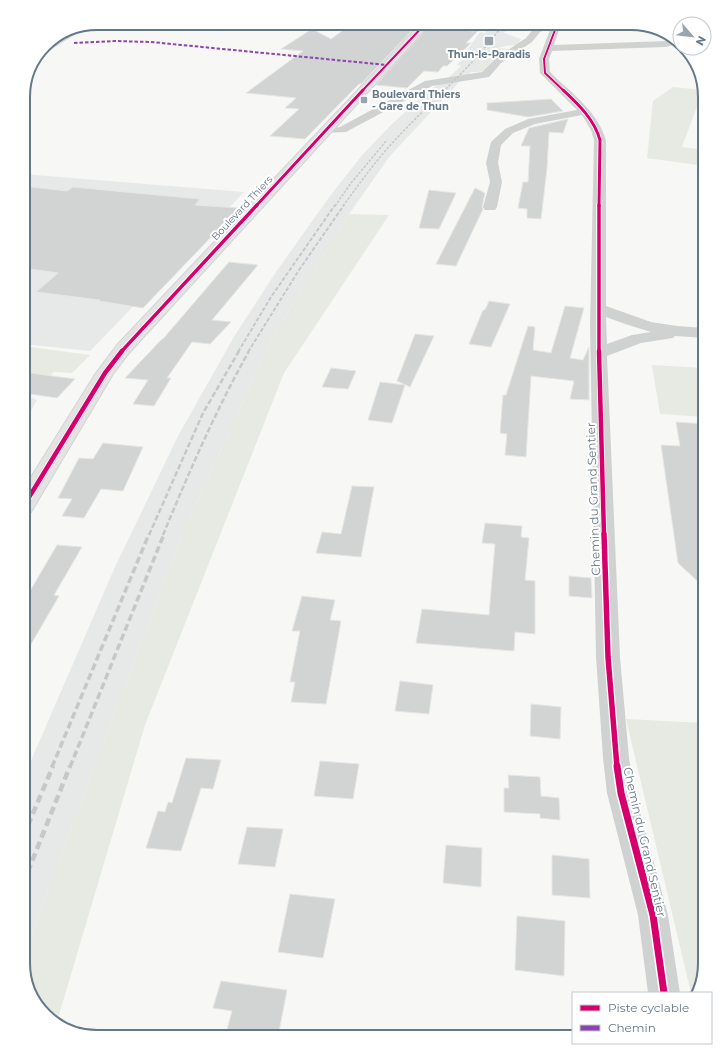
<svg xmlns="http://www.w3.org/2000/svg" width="728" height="1060" viewBox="0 0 728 1060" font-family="Montserrat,sans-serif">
	<rect width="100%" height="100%" fill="#f7f7f5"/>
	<g fill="#e7e8e8">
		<path d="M492,23H511L504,33L521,39L517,45L505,46L494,49L478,66V72H471L466,77L448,78L461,66L457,65L470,51L467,50L480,32L485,33Z"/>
		<path d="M461,80L390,156L349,214L273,336L182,535L23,957V779L115,567L178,436L235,335L276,272L330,196L363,154L392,124L429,90L441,83Z"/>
		<path d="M23,174L244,192L90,351L23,344Z"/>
	</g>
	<g fill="#e6eae3">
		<path d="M498,48L508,49L492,61L483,71L478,72V66L494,49Z"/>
		<path d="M673,87L703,90L682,147L705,150V166L647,158L653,101Z"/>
		<path d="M349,214L389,215L284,373L145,725L56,1025L33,1000L23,963V957L182,535L273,336Z"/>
		<path d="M23,346L90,355L72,373L54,372L26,395L37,400L31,410H23Z"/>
		<path d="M652,365L705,368V417L660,414Z"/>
		<path d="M626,719L705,723V963L697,993H691Z"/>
	</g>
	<path fill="#d0d8db" d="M92,24L39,57L45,44L69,29Z"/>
	<g fill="#d2d3d3" stroke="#e6e6e5">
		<path d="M353,23H419L361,84H359L305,139L270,136L299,109L285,108L296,98L246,93L303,51L281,49L312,29L331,39Z"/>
		<path d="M432,23H479L471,31H478L466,43H471L447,66H443L438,72L424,71L407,88L376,85Z"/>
		<path d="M551,99L563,111L528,117L487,110V103Z"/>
		<path d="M568,119L563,133L549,132L547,168L541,219L527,218V209L518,208L523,182H528L530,146H521L529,128Z"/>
		<path d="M23,186L67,191L73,187L200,199L195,205L239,208L143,308L98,301L100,300L36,292L58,273L23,268Z"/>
		<path d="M475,188L485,193L482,207L483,209L456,266L436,264Z"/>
		<path d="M429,190L456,193L439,229L419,228Z"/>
		<path d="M229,262L258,265L212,320L231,322L210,344L192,342L167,378H171L154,406L133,404L148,380L125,378L162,339H163Z"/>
		<path d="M489,301L510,304L491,347L469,344L483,310H485Z"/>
		<path d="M565,306L584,308L570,358L583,360L589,347V400L570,399L574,381L531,376L526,457L505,455L507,434L500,433L503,395H506L528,326L535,327L533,350L551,353Z"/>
		<path d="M415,334L434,336L410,387L397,381Z"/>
		<path d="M331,368L356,371L348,389L322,387Z"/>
		<path d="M23,372L75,379L57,398L23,393Z"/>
		<path d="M380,382L405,385L392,423L368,420Z"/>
		<path d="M676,422L705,424V588L678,563L661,445L680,446Z"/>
		<path d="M103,443L143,447L123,491L101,489L84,518L62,516L72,499L58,498L79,458L93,459Z"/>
		<path d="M352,486L374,487L361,557L316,553L322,532L341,534Z"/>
		<path d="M485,523L522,526L521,537L529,538L525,580L535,581V634L515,632L514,651L416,643L422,609L489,615L495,544L482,543Z"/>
		<path d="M57,545L82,547L54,595L59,596L23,658V603Z"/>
		<path d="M569,576L591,578L592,598L569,596Z"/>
		<path d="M302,596L335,600L330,620L341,621L326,704L291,702L295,682H290L300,631H292Z"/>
		<path d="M400,681L433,685L429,714L395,711Z"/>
		<path d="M531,704L561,707L560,739L530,736Z"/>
		<path d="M186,758L221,760L213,789L201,788L181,851L146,848L158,811L165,812L168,802L172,803Z"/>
		<path d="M320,761L359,764L353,799L314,796Z"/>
		<path d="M508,775L540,777L541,796L559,798L560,820L540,818V814L504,812V788H509Z"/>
		<path d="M247,827L283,829L275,867L238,864Z"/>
		<path d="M446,845L482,848L481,887L443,883Z"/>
		<path d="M552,855L589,859L590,898L552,895Z"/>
		<path d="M290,894L335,899L323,958L278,952Z"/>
		<path d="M517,916L565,921L564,976L515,970Z"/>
		<path d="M221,981L287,990L278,1037H225L232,1011L213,1008Z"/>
	</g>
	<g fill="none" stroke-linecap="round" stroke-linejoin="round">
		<defs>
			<path id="primary" d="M421,23H431L129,353L113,374L34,507L31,512L23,513V490L96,373L117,345Z"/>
		</defs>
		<use href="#primary" stroke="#d2d4d4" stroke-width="2"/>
		<g fill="#d0d2d2" fill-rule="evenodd">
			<path d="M545,23H555L559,30L554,45L666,41L675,39L680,43L666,47L552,51L549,59L550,72C571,93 597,110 606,140V306L651,322L677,326L705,328V338L675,336L673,338L641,343L607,356L620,657L629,758L635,793L668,915L680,993H648L638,915L607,793L603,758L596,657L590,326L594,140L591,130L582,115L535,124L513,133L501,145L498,163L502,182L497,207L495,210H485L483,207L490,182L486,163L491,142L505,129L528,119L577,110L540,73L539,59L550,30L549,28L540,32L532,42L502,62L489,77L432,86L346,132L322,133L320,131L322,129L340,127L425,81L482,72L496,58L526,38L534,28ZM606,317L625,324L651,332L632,335L607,344Z"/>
			<path d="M705,95V111L698,110L697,108L700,98Z"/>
		</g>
		<use href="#primary" fill="#e3e3e3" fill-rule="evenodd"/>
		<g stroke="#c6c7c8" stroke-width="1.5" stroke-dasharray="2.5 1.5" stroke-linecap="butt">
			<path d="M335,206L351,183L387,140"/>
			<path d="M343,206C360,183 376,160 396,139C432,100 473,67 504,23"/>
		</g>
		<g stroke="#c6c7c8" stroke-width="2" stroke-dasharray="4 2" stroke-linecap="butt">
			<path d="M238,352L271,297L335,205"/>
			<path d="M248,352L299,270L344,205"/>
		</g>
		<g stroke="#c6c7c8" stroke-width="2.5" stroke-dasharray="5.5 2.5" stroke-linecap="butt">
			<path d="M149,535L203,413L239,351"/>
			<path d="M163,535C189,472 216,410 249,351"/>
		</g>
		<g stroke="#c6c7c8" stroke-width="3.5" stroke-dasharray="7 3.5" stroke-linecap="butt">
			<path d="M52,767L149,534"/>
			<path d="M70,767L164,534"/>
		</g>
		<g stroke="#c6c7c8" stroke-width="4.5" stroke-dasharray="8 4.5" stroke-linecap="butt">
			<path d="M23,837L53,766"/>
			<path d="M23,884L70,766"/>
		</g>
		<path stroke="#8e44ad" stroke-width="2" stroke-dasharray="3.5 2" stroke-linecap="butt" d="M74,43L115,41L151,42L387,65"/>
		<path stroke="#8e44ad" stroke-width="3.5" stroke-dasharray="7 3.5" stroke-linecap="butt" d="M23,427L28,429"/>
		<defs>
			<g id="cycleway-far5">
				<path d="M550,23L555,30L544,59L545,73L564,91"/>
				<path d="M362,91L426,23"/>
			</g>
			<g id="cycleway-far4">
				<path d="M563,90C579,105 594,119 600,140L599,206"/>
				<path d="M256,206L363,90"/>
			</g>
			<g id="cycleway-far3">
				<path d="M121,352L257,205"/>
				<path d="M599,352V205"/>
			</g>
			<g id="cycleway-far2">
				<path d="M599,351L604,535"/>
				<path d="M23,507L105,373L122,351"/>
			</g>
			<path id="cycleway-far1" d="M604,534L608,657L617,767"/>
			<path id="cycleway" d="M617,766L621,793L653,915L664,993"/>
		</defs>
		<use href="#cycleway-far5" stroke="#fff" stroke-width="3"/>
		<use href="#cycleway-far4" stroke="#fff" stroke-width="4.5"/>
		<use href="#cycleway-far3" stroke="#fff" stroke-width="5.5"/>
		<use href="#cycleway-far2" stroke="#fff" stroke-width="6"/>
		<use href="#cycleway-far1" stroke="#fff" stroke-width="8"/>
		<use href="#cycleway" stroke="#fff" stroke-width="10"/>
		<use href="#cycleway-far5" stroke="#d6006c" stroke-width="2"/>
		<use href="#cycleway-far4" stroke="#d6006c" stroke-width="3"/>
		<use href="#cycleway-far3" stroke="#d6006c" stroke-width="3.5"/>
		<use href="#cycleway-far2" stroke="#d6006c" stroke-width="4.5"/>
		<use href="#cycleway-far1" stroke="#d6006c" stroke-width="5.5"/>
		<use href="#cycleway" stroke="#d6006c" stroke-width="7"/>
	</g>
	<g fill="#98a4ae" stroke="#fff" stroke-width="1.5">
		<rect x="484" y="36" width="10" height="10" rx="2"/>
		<rect x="360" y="96" width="8" height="8" rx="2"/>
	</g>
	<g text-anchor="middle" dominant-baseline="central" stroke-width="4" stroke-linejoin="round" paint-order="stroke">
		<g font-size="10" font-weight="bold" fill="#657887" stroke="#fff">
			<text x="489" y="54">Thun-le-Paradis</text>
			<text x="372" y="94" text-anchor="start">Boulevard Thiers<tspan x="372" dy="12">- Gare de Thun</tspan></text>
		</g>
		<g font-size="10" fill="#657887" stroke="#fff">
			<text transform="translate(242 208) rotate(-47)">Boulevard Thiers</text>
		</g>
		<g font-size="12" fill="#657887" stroke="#fff">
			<text transform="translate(593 499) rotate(-92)">Chemin du Grand Sentier</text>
			<text transform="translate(645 842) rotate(77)">Chemin du Grand Sentier</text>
		</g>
	</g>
	<path d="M0 0H728V1060H0ZM97 30H631A67 67 0 0 1 698 97V963A67 67 0 0 1 631 1030H97A67 67 0 0 1 30 963V97A67 67 0 0 1 97 30Z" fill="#fff" fill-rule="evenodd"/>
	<path fill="none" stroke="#657887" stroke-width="2" d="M97 30H631A67 67 0 0 1 698 97V963A67 67 0 0 1 631 1030H97A67 67 0 0 1 30 963V97A67 67 0 0 1 97 30Z"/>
	<rect x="572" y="992" width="140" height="52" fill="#ffffff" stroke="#c1c9cf"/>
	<rect x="580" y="1005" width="20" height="6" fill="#d6006c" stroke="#c1c9cf"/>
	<text x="608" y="1012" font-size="12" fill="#657887">Piste cyclable</text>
	<rect x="580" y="1025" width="20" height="6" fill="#8e44ad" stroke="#c1c9cf"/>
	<text x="608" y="1032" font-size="12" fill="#657887">Chemin</text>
	<g transform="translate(692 36) rotate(118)"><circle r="19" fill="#ffffff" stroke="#c1c9cf"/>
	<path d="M0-3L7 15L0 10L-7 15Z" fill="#98a4ae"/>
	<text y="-6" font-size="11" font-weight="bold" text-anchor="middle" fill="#657887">N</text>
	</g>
</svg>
